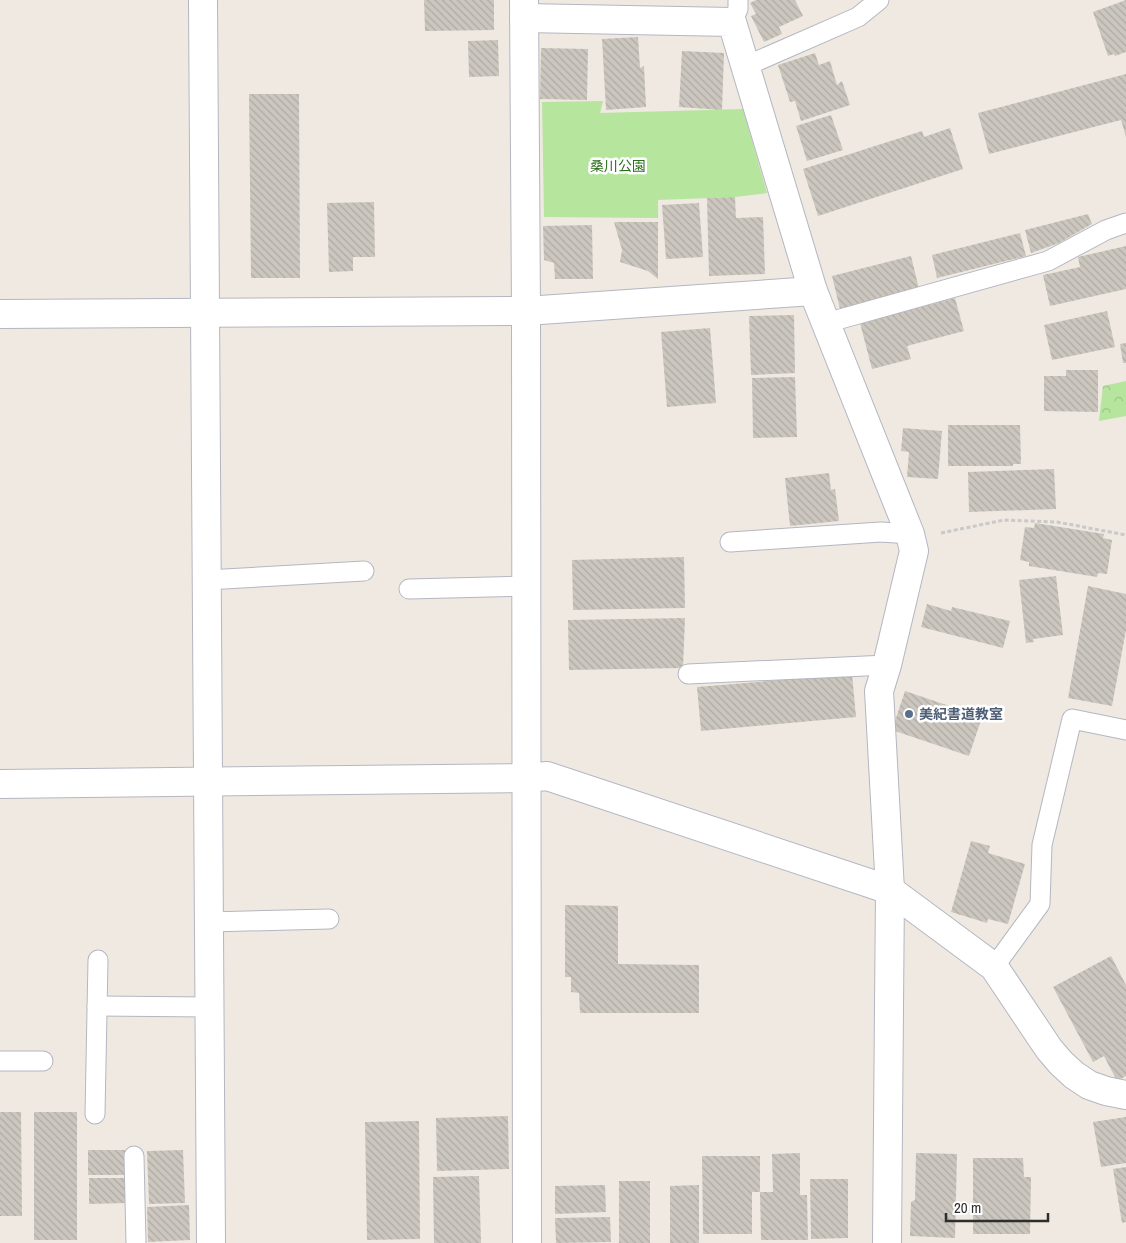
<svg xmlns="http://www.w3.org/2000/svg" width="1126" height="1243" viewBox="0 0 1126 1243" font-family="'Archivo Narrow','Noto Sans JP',sans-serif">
	<defs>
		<pattern id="forest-crowns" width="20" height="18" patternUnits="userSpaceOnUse" patternTransform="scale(1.25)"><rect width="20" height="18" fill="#b6e59e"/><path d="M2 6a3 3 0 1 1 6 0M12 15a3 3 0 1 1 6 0" fill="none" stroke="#9dc588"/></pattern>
		<pattern id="building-back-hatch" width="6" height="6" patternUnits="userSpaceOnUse" patternTransform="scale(1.25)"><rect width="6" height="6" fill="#cbc7bf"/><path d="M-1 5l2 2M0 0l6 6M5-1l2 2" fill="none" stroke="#afaba4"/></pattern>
	</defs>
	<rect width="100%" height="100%" fill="#efe9e1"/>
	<path fill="url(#forest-crowns)" d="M1126,381V416L1099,421L1103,386Z"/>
	<path fill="#b6e59e" d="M603,101L600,113L743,109L767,193L735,197L658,200V218L544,217L542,102Z"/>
	<g fill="url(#building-back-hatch)">
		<path d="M424,0H494V30L425,31Z"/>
		<path d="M756,0H795L803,16L779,27L782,34L764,42L751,16L756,14L750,3Z"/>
		<path d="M1126,0V52L1115,56L1114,54L1108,56L1093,12Z"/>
		<path d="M638,37L640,68L644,66L646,107L606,110L602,39Z"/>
		<path d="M498,40L499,76L469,77L468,41Z"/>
		<path d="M541,48L588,49L587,100L540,99Z"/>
		<path d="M682,51L724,53L722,110L679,107Z"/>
		<path d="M815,53L819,65L830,61L837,85L842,81L850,105L801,121L795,101L790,102L778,65Z"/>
		<path d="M1126,74V137L1121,120L989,154L978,113Z"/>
		<path d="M249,94H299L300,278H251Z"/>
		<path d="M831,115L843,150L807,161L796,126Z"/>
		<path d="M950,128L963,169L818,216L803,169L922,131L924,137Z"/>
		<path d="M735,197L736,218L763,217L765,274L709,276L707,198Z"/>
		<path d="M374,202L375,257H353V271L329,272L327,203Z"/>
		<path d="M699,203L703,257L666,259L662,205Z"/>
		<path d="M1088,214L1092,224L1059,243L1031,253L1025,230Z"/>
		<path d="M614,222H658V279L648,271L620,262L622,250Z"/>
		<path d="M592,225L593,279H555L554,263L544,260L543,226Z"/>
		<path d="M1020,233L1026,256L937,278L932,255Z"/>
		<path d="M1126,246V289L1050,306L1043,275L1080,267L1078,257Z"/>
		<path d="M911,256L919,289L840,309L832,276Z"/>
		<path d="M955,298L964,331L907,346L911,359L872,369L860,323Z"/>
		<path d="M1107,311L1115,347L1052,360L1044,325Z"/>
		<path d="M794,315L795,373L751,375L749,316Z"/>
		<path d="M710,328L716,403L667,407L661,332Z"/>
		<path d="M1126,343V363H1123L1120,344Z"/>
		<path d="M1066,370H1098V412L1044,411V376H1066Z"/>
		<path d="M795,377L797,437L753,438L752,378Z"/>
		<path d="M948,425H1020L1021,464H1013V466H948Z"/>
		<path d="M903,428L942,431L938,479L907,477L909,452L901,451Z"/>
		<path d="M1054,469L1056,509L969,512L968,472Z"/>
		<path d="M829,473L831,490L835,489L839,521L790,526L785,478Z"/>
		<path d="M1035,523L1104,534L1103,538L1112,540L1107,574L1098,573L1097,577L1029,566V562L1020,560L1025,527L1034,528Z"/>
		<path d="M684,557L685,608L573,610L572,560Z"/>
		<path d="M1056,576L1063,635L1033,639L1034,642L1026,643L1019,580Z"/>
		<path d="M1088,586L1126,594V630L1112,706L1068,698Z"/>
		<path d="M927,604L951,611L952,607L1010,621L1003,648L921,627Z"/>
		<path d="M685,618L683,668L569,670L568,620Z"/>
		<path d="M852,674L856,717L701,731L697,687Z"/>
		<path d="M905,691L982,717L969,756L892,730Z"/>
		<path d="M971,841L990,846L988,853L1025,864L1008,924L988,919L987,923L951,912Z"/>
		<path d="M565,905L618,906V964L699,965V1013H580L579,993L571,992V977H565Z"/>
		<path d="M1111,956L1126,985V1076L1117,1081L1104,1056L1093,1062L1053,987Z"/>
		<path d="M0,1112H21L22,1216H0Z"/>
		<rect x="34" y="1112" width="43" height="128"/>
		<path d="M508,1116L509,1169L437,1171L436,1118Z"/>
		<path d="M1126,1117V1163L1101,1167L1093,1122Z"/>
		<path d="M419,1121L420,1239L367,1240L365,1122Z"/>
		<rect x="88" y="1150" width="37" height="25"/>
		<path d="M183,1150L185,1203L149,1204L147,1151Z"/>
		<path d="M800,1153V1195H807L808,1240H761L760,1192H773L772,1154Z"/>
		<path d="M916,1153L957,1154L955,1238L910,1236L911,1202L915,1200Z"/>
		<path d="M702,1156H760V1192H752V1234H703Z"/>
		<path d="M973,1158H1023L1024,1177H1031L1030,1234H973Z"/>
		<path d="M1126,1167V1222L1122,1223L1113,1169Z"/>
		<path d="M479,1176L481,1243H434L433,1177Z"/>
		<path d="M89,1178H126V1203L89,1204Z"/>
		<path d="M810,1179H848V1238L811,1239Z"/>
		<rect x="619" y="1181" width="31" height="62"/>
		<path d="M605,1185L606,1212L555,1214V1186Z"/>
		<path d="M699,1185V1243H670V1186Z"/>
		<path d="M189,1205L190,1240L148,1242L147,1207Z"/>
		<path d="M610,1217L611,1242L556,1243L555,1218Z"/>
	</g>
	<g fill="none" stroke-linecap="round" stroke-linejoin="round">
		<defs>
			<g id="lane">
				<path d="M732,22L738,9V0"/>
				<path d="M746,66L858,17L879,0"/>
				<path d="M826,323L1048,261L1106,230L1126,223"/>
				<path d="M730,542L881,532L910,534"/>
				<path d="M206,580L364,571"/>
				<path d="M409,589L526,586"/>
				<path d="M688,674L887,665"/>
				<path d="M209,922L329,919"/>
				<path d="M994,967L1040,904L1042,845L1072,719L1126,730"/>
				<path d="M97,1006L209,1007"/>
				<path d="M0,1061H43"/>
				<path d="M95,1114L98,960"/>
				<path d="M134,1156L136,1243"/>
			</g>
			<g id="street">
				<path d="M203,0L211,1243"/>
				<path d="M524,0L526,311L527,1243"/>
				<path d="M524,18L732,22L813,291L910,534L914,551L887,665L879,691L890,890L887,1243"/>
				<path d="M0,314L526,311L813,291"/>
				<path d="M0,784L526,778L547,776L890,890L994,967L1049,1049L1061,1063L1074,1075L1089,1085L1106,1091L1126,1095"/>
			</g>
		</defs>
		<use href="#lane" stroke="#b4b7c1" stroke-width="21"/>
		<use href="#street" stroke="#b4b7c1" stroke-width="30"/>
		<path stroke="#c9c9c9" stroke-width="3" stroke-dasharray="4 2.5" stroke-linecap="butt" d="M941,533L1004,520L1057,522L1126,535"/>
		<use href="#lane" stroke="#fff" stroke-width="19"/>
		<use href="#street" stroke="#fff" stroke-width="28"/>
	</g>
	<circle fill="#5c6f8a" stroke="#fff" stroke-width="2" cx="909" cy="714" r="5"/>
	<g text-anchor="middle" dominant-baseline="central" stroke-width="5" stroke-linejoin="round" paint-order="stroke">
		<g font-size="14" fill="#2c6e1b" stroke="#fff">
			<text x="618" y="166">桑川公園</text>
		</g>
		<g font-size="14" font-weight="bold" fill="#4e5e75" stroke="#fff" text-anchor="start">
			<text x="919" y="714">美紀書道教室</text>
		</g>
	</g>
	<path d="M946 1213v8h102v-8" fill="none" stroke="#2e2e2e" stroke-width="2.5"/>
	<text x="954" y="1213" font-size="15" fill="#2e2e2e" stroke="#ffffff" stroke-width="4" paint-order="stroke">20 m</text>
</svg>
